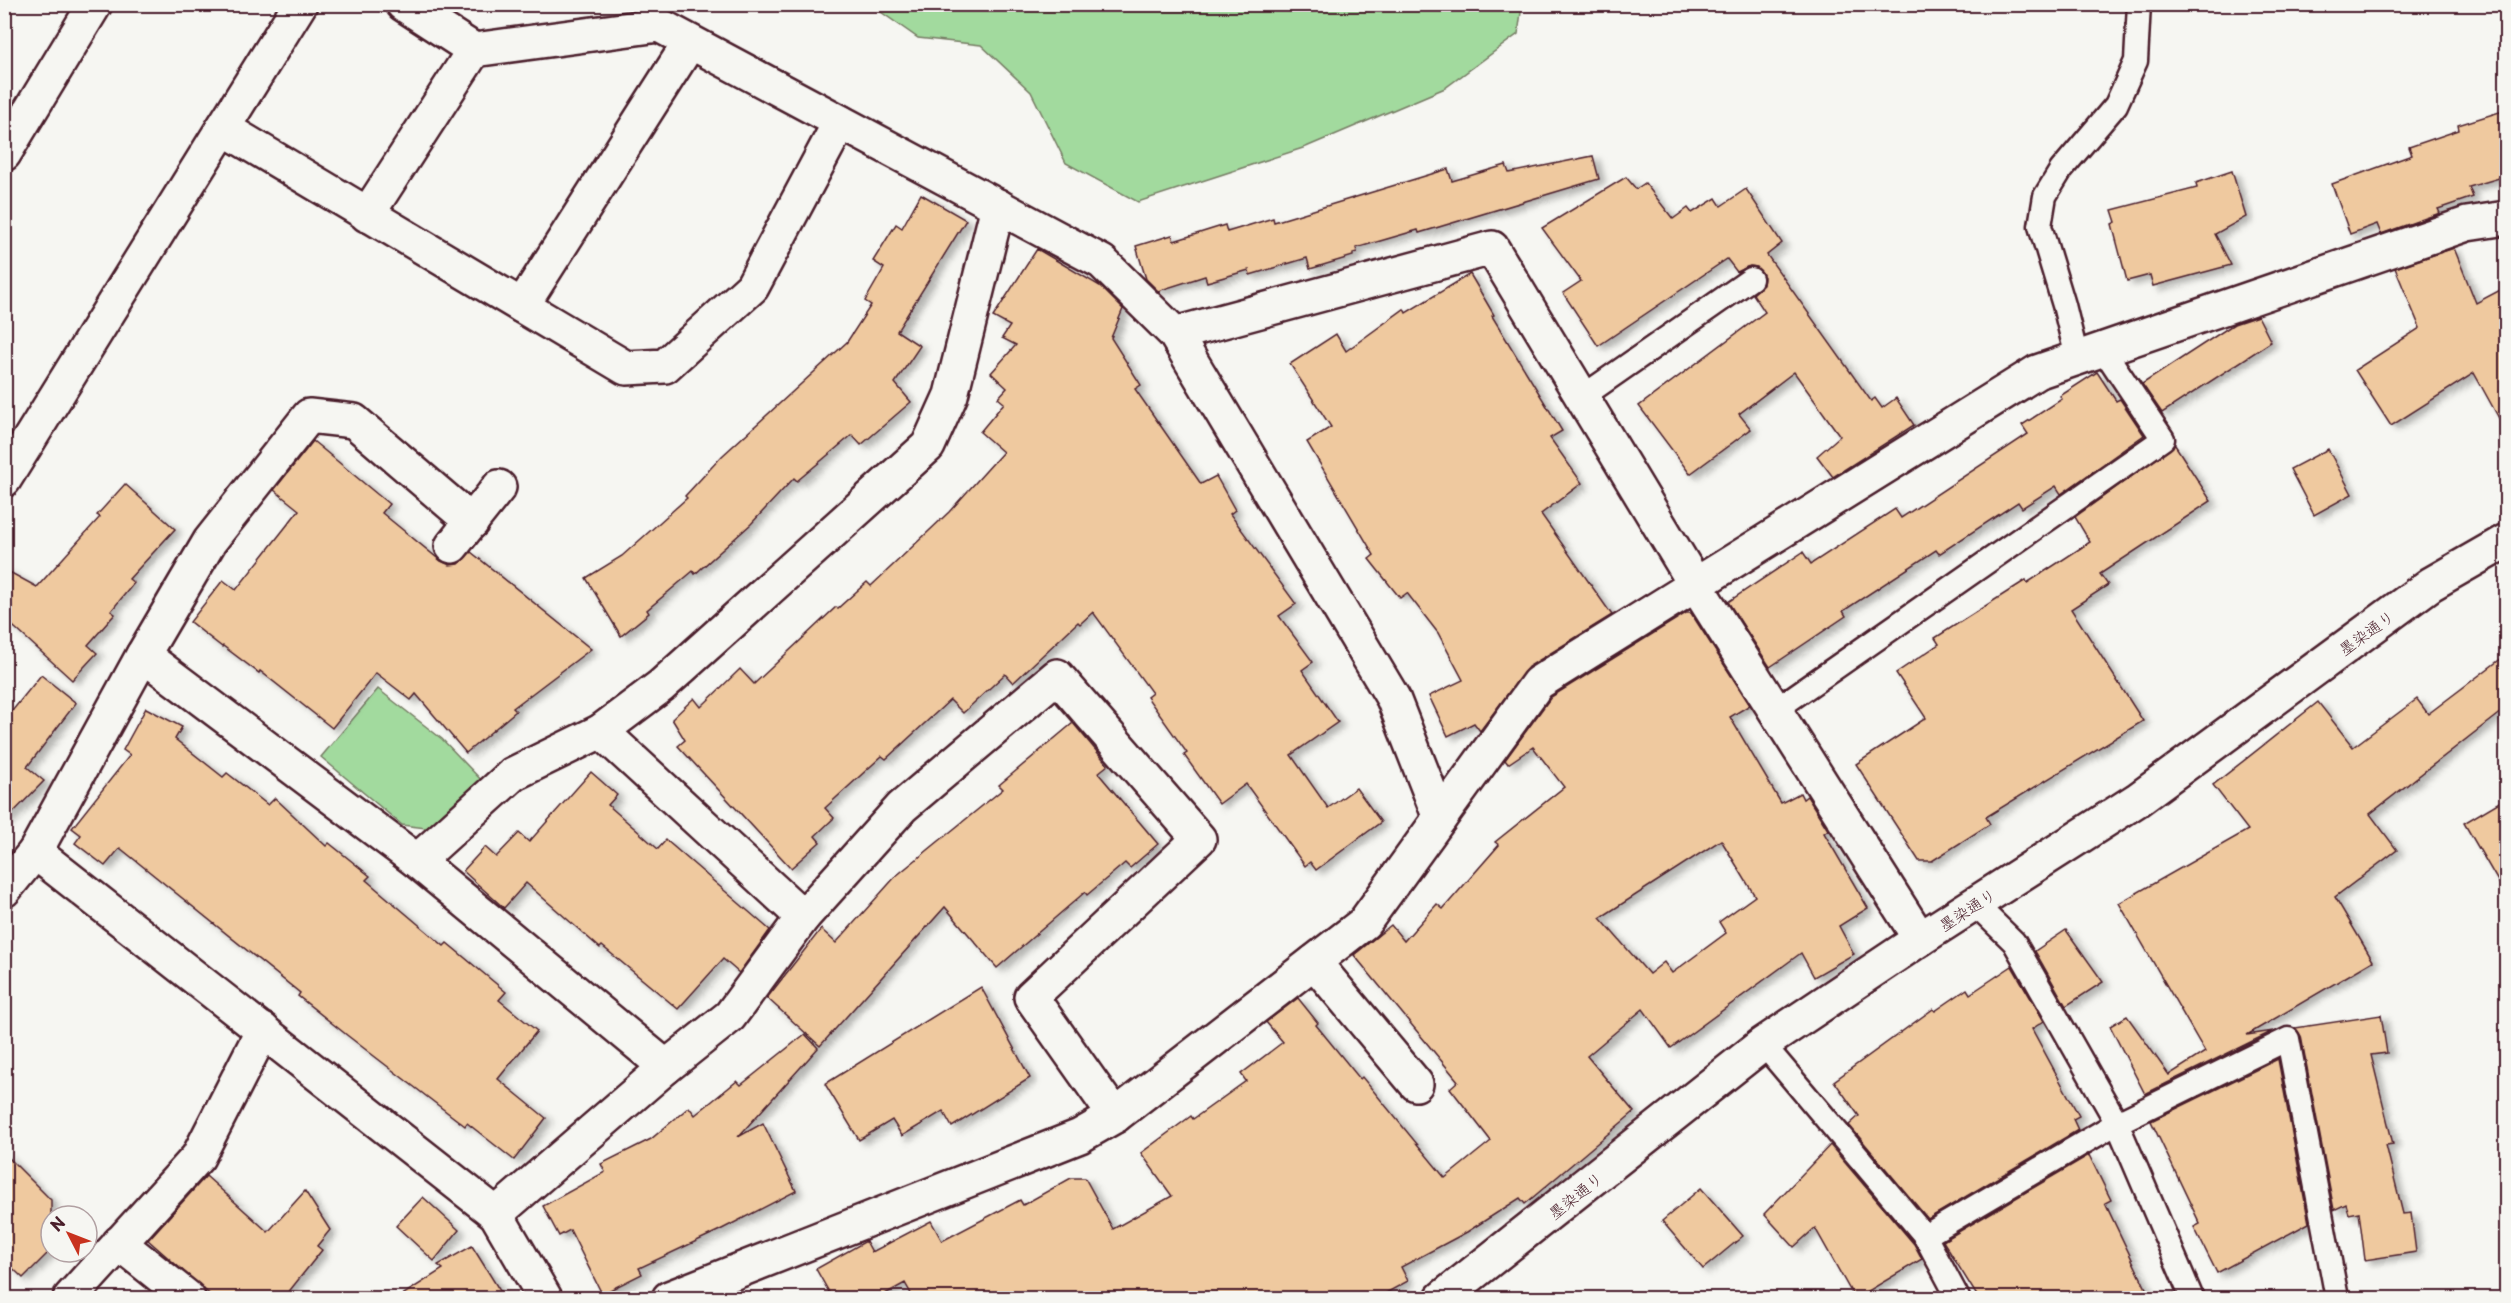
<svg xmlns="http://www.w3.org/2000/svg" width="2511" height="1303" viewBox="0 0 2511 1303" font-family="'Playpen Sans','Klee One',sans-serif">
	<defs>
		<filter id="shadow"><feDropShadow dx="6" dy="4" stdDeviation="3" flood-color="#0004"/></filter>
	</defs>
	<rect width="100%" height="100%" fill="#f6f6f2"/>
	<filter id="ink" filterUnits="userSpaceOnUse"><feTurbulence type="fractalNoise" baseFrequency=".0167" numOctaves="2"/><feDisplacementMap in="SourceGraphic" scale="12" xChannelSelector="R" yChannelSelector="G"/><feConvolveMatrix kernelMatrix="1 2 1 2 8 2 1 2 1" color-interpolation-filters="sRGB"/></filter>
	<g filter="url(#ink)">
		<g fill="#a2da9e" stroke="#767c64" stroke-width="1.5">
			<path d="M871,5H1522L1518,34L1445,88L1306,147L1138,202L1066,163L1031,92L981,45L918,38Z"/>
			<path d="M378,689L442,739L485,784L434,829L402,825L321,757Z"/>
		</g>
		<g fill="#efc99f" stroke="#4a1f2b" stroke-width="1.5" fill-rule="evenodd" filter="url(#shadow)">
			<path d="M2506,110V176L2469,187L2473,197L2438,209L2440,213L2381,234L2377,224L2350,234L2332,184L2412,155L2409,147L2459,130L2458,125Z"/>
			<path d="M1593,156L1599,179L1419,233L1418,230L1356,248L1357,252L1353,253V256L1310,269L1307,258L1250,275L1249,270L1207,282L1205,276L1158,291L1146,279L1136,246L1172,235L1174,241L1225,225L1227,232L1273,218L1274,222L1448,169L1452,181L1506,165L1509,173Z"/>
			<path d="M2232,171L2246,217L2215,234L2231,265L2153,286L2150,275L2127,281L2112,224L2116,222L2112,210L2197,188L2196,183Z"/>
			<path d="M1626,177L1636,189L1645,183L1673,219L1688,208L1692,213L1716,198L1721,206L1746,189L1782,243L1767,255L1871,401L1875,398L1882,408L1896,398L1914,425L1833,477L1817,456L1840,436L1794,372L1739,414L1751,429L1690,474L1639,406L1765,312L1753,294L1763,285L1764,277L1757,267L1750,266L1737,272L1727,259L1598,346L1563,293L1581,281L1542,228Z"/>
			<path d="M921,194L966,220L897,331L920,346L895,383L911,402L861,445L852,435L797,481L794,478L751,524L695,574L693,571L647,610L649,613L621,636L586,578L622,556L687,498L685,496L722,456L847,342L871,305L865,301L884,268L873,261L896,224L902,228Z"/>
			<path d="M2454,248L2476,303L2506,287V431L2474,373L2391,426L2355,370L2420,328L2395,268Z"/>
			<path d="M1037,249L1100,286L1123,309L1111,338L1141,385L1135,389L1201,484L1216,476L1235,510L1230,514L1296,604L1279,616L1313,662L1302,670L1338,722L1291,755L1328,808L1356,788L1381,822L1316,870L1310,862L1305,866L1246,784L1219,804L1184,755L1187,753L1147,697L1152,693L1093,612L1080,624L1078,622L1013,683L1005,674L963,713L950,700L886,759L882,756L825,808L834,818L815,836L820,842L791,868L678,746L685,740L672,719L694,698L701,707L740,669L754,684L836,607L838,608L867,582L871,586L949,512L1003,452L980,432L1004,403L998,398L1007,388L991,373L1016,345L1002,338L1010,326L993,317Z"/>
			<path d="M1470,274L1494,315L1492,316L1562,431L1550,438L1582,483L1541,514L1612,615L1528,667L1480,731L1474,723L1448,736L1429,696L1463,680L1438,633L1407,593L1400,598L1369,559L1374,555L1307,442L1331,427L1290,364L1336,334L1346,351L1404,309L1406,313Z"/>
			<path d="M2258,316L2271,342L2162,413L2142,384L2234,324Z"/>
			<path d="M2097,372L2116,401L2120,399L2144,435L2061,494L2056,486L2022,508L2018,502L1939,554L1936,550L1843,611L1846,616L1770,667L1728,602L1803,552L1811,564L1895,509L1901,518L2028,434L2022,425L2062,399L2060,396Z"/>
			<path d="M313,441L389,504L382,513L441,561L450,565L458,564L471,552L591,649L513,708L516,711L466,753L416,694L411,700L376,673L332,728L260,671L259,673L223,646L222,647L190,622L223,580L236,590L299,510L274,490Z"/>
			<path d="M2175,445L2211,501L2100,574L2108,585L2071,609L2143,721L1986,817L1990,824L1932,861H1919L1856,764L1926,718L1896,673L1939,644L1935,638L2026,580L2027,583L2090,542L2075,517Z"/>
			<path d="M2328,449L2352,494L2314,515L2290,469Z"/>
			<path d="M125,484L175,529L129,579L134,583L111,611L115,614L88,645L97,653L72,680L4,618V569L37,587L100,517L97,515Z"/>
			<path d="M1686,613H1691L1750,705L1730,717L1781,803L1800,793L1803,799L1807,796L1828,830L1824,833L1868,908L1839,926L1854,954L1814,977L1801,953L1671,1048L1643,1009L1587,1056L1634,1112L1525,1204L1520,1198L1467,1232L1401,1267L1408,1281L1375,1299H914L905,1283L876,1299H833L816,1269L866,1241L872,1252L931,1221L942,1241L1020,1200L1023,1205L1071,1178H1085L1113,1229L1172,1196L1141,1153L1191,1116L1193,1119L1246,1081L1241,1074L1283,1042L1266,1022L1298,998L1318,1023L1316,1025L1360,1079L1362,1077L1445,1178L1491,1141L1450,1088L1458,1081L1354,955L1391,925L1404,941L1437,904L1443,909L1499,845L1495,842L1564,787L1533,747L1508,764L1505,760L1551,697ZM1721,840L1755,896L1719,922L1726,933L1672,973L1664,962L1649,974L1600,918Z"/>
			<path d="M2506,655V708L2370,814L2397,850L2335,897L2373,961L2247,1035L2273,1031L2145,1094L2110,1026L2127,1016L2169,1075L2205,1052L2119,903L2248,830L2213,785L2318,702L2353,747L2417,699L2428,714Z"/>
			<path d="M41,675L76,703L27,767L44,781L4,822V721Z"/>
			<path d="M146,708L182,727L175,739L223,777L227,773L268,805L275,798L326,846L329,843L370,876L366,880L444,946L447,943L506,992L499,1000L537,1031L498,1079L546,1118L514,1160L467,1123L465,1126L348,1036L298,996L300,993L120,848L105,866L75,843L81,835L72,828L130,755L123,750Z"/>
			<path d="M1073,723L1108,765L1098,773L1158,844L1130,868L1125,863L1087,895L1085,892L997,968L945,907L820,1046L767,998L821,929L836,943L896,876L1003,789L999,785Z"/>
			<path d="M591,772L617,795L608,805L658,849L666,840L770,930L739,973L723,959L678,1009L602,946L600,948L526,883L504,908L463,871L485,847L496,857L519,833L529,842Z"/>
			<path d="M2506,798V895L2464,823Z"/>
			<path d="M2066,930L2103,982L2066,1006L2035,951Z"/>
			<path d="M2012,966L2044,1021L2032,1029L2079,1116L2073,1119L2078,1130L1928,1219L1849,1125L1859,1116L1834,1081L1933,1009L1935,1011L1967,989L1970,994Z"/>
			<path d="M981,987L1030,1078L952,1127L943,1111L902,1136L892,1120L859,1140L825,1084Z"/>
			<path d="M2381,1015L2387,1053L2371,1055L2393,1144L2386,1145L2403,1214L2411,1213L2416,1252L2365,1260L2359,1212L2349,1214L2346,1204L2334,1210L2301,1036L2295,1028Z"/>
			<path d="M805,1034L818,1048L738,1137L763,1123L796,1191L720,1230L639,1268L642,1274L602,1294L570,1230L559,1236L543,1206L605,1172L601,1164L651,1139L689,1107L695,1115L737,1081L741,1085Z"/>
			<path d="M2278,1059L2309,1223L2217,1273L2194,1227L2200,1224L2151,1121Z"/>
			<path d="M1830,1145L1914,1244L1922,1259L1855,1299L1815,1228L1794,1247L1764,1214Z"/>
			<path d="M4,1153L51,1200V1250L23,1278L4,1260Z"/>
			<path d="M2089,1155L2111,1200L2105,1203L2151,1299H1979L1943,1241Z"/>
			<path d="M206,1176L268,1232L305,1191L330,1230L317,1246L322,1250L283,1299H215L148,1240Z"/>
			<path d="M1701,1188L1743,1236L1703,1269L1662,1221Z"/>
			<path d="M423,1197L459,1230L434,1261L396,1226Z"/>
			<path d="M472,1246L505,1299H396L443,1269L438,1265Z"/>
		</g>
		<g fill="none" stroke-linecap="round" stroke-linejoin="round">
			<defs>
				<g id="lane">
					<path d="M2077,358L2064,305L2040,226L2045,196L2061,170L2116,105L2136,61L2139,4"/>
					<path d="M1582,397L1751,279"/>
					<path d="M1775,710L2163,439L2103,349"/>
					<path d="M1975,904L2014,942L2117,1123L2192,1298"/>
					<path d="M1763,1044L1925,1236L1958,1298"/>
					<path d="M1925,1236L2117,1123L2288,1039L2337,1298"/>
				</g>
				<g id="street">
					<path d="M403,4L474,50L659,25L1102,262L1175,334L1393,698L1440,818"/>
					<path d="M223,128L626,368L665,366L752,287L840,122"/>
					<path d="M4,154L95,4"/>
					<path d="M367,215L474,50"/>
					<path d="M522,306L690,42"/>
					<path d="M1175,334L1492,248L1695,584L1920,939"/>
					<path d="M4,480L300,4"/>
					<path d="M452,546L499,487"/>
					<path d="M143,655L210,541L309,416L354,421L472,522"/>
					<path d="M601,731L803,917"/>
					<path d="M417,861L513,774L601,731L661,686L928,446L951,395L998,206"/>
					<path d="M4,890L35,852"/>
					<path d="M1314,962L1416,1084"/>
					<path d="M496,1214L666,1067L730,1016L803,917L902,807L1057,676L1199,839L1031,997L1115,1116"/>
					<path d="M119,1243L188,1298"/>
					<path d="M70,1298L198,1157L263,1030"/>
					<path d="M545,1298L496,1214L35,852L143,655L417,861L666,1067"/>
					<path d="M669,1298L1080,1136L1115,1116L1364,923L1538,683L2037,372L2467,224L2506,218"/>
					<path d="M1442,1298L1763,1044L1920,939L2137,800L2431,584L2506,541"/>
				</g>
			</defs>
			<use href="#lane" stroke="#4a1f2b" stroke-width="27"/>
			<use href="#street" stroke="#4a1f2b" stroke-width="38"/>
			<use href="#lane" stroke="#f6f6f2" stroke-width="22"/>
			<use href="#street" stroke="#f6f6f2" stroke-width="33"/>
		</g>
	</g>
	<g text-anchor="middle" dominant-baseline="central" stroke-width="4.5" stroke-linejoin="round" paint-order="stroke">
		<g font-size="16" fill="#4a1f2b" stroke="#f6f6f2">
			<text transform="translate(2366 632) rotate(-36)">墨染通り</text>
			<text transform="translate(1967 909) rotate(-33)">墨染通り</text>
			<text transform="translate(1575 1195) rotate(-39)">墨染通り</text>
		</g>
	</g>
	<rect width="2511" height="1303" fill="none" stroke="#f6f6f2" stroke-width="24"/>
	<rect x="12" y="12" width="2487" height="1279" fill="none" stroke="#4a1f2b" stroke-width="2" filter="url(#ink)"/>
	<g transform="translate(69 1234) rotate(312)"><circle r="28" fill="#f6f6f2" stroke="#b1a0a2" stroke-width="1.5"/>
	<path d="M0-4.5L10 22L0 15L-10 22Z" fill="#c8321e"/>
	<text y="-9" font-size="16" font-weight="bold" text-anchor="middle" fill="#4a1f2b">N</text>
	</g>
</svg>
